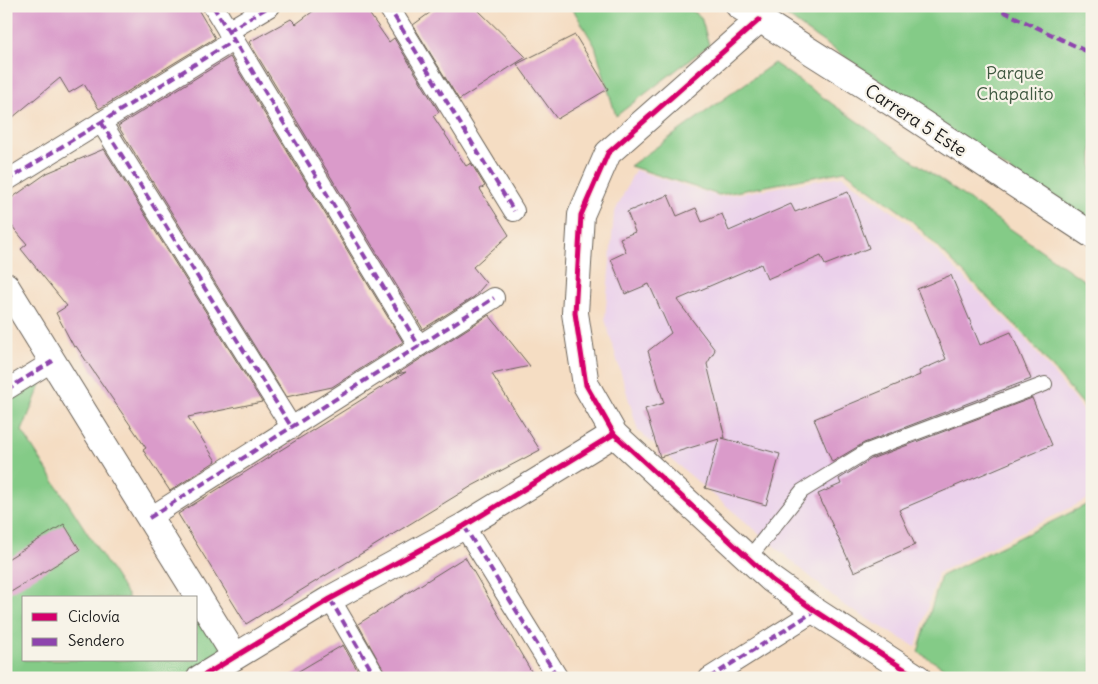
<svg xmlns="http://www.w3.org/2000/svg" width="1098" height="684" viewBox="0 0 1098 684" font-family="Delius,sans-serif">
	<rect width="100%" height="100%" fill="#f7f3e8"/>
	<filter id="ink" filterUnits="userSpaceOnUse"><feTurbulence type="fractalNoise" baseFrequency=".02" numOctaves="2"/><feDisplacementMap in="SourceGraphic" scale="10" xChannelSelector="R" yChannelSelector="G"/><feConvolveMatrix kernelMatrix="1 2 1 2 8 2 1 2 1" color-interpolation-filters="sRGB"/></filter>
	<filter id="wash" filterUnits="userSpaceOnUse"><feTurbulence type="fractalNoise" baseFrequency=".0096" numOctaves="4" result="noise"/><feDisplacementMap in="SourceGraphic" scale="20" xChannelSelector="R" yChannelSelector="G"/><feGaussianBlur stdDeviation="1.12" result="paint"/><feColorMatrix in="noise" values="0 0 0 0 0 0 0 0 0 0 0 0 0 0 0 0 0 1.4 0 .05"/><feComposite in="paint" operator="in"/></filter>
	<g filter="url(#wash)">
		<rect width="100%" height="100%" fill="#f5ddc3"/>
		<path fill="#ebd1eb" d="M635,170L720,197L842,176L907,222L1022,335L1092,421V497L938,573L916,647L845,606L638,431L605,319L614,214Z"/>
		<g fill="#84cb87" stroke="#507452">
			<path d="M571,6H685L701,17L709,45L616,116L595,46Z"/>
			<path d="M774,6H1092V227L806,30Z"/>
			<path d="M774,63L1092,286V415L1024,334L909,218L845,171L719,195L630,166Z"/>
			<path d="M46,372L22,431L129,598H24V660H196V607L224,651L181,678H6V398Z"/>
			<path d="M1092,502V678H960L918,652L941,576Z"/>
		</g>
		<g id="blocks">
			<g fill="#da9bca">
				<path d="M17,6H196L215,38L99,109L84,84L69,93L60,78L6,123V13Z"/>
				<path d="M320,6H364L389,42L394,38L439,112L433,116L466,166L471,163L485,186L480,189L509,235L473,267L486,283L474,297L423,329L249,42L291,19L296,24Z"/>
				<path d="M439,6H474L526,57L459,100L413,25Z"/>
				<path d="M575,35L608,89L557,119L517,64Z"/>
				<path d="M230,57L403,342L332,387L286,397L118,126Z"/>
				<path d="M104,149L262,402L188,417L216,461L170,491L143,450L146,448L76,346L74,347L56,313L67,306L21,249L27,244L6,219V202L47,173Z"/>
				<path d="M848,192L869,248L825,265L821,256L767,279L761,264L677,300L715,350L707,364L725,438H722L780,454L766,505L705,488L719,439L660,457L645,409L664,403L648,351L671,333L649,284L625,294L611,259L626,252L620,238L635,232L627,212L668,195L677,216L696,208L702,222L722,214L729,231L791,204L795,212Z"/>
				<path d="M951,275L980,345L1011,332L1031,379L864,443L832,462L814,419L920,375L919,371L946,359L917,289Z"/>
				<path d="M489,315L530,366L492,374L540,450L472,486L246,624L178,514L406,372L397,374Z"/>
				<path d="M1032,398L1052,445L899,510L915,545L854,572L818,494L841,484L839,479L871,459Z"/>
				<path d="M64,524L80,550L6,595V560Z"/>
				<path d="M465,557L535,678H388L358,624Z"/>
				<path d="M343,645L362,678H287Z"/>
			</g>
		</g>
	</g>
	<g filter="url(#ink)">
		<use href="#blocks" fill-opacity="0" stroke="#686056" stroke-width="1"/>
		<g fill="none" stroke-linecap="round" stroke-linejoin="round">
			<defs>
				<path id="service" d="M749,558L802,491L867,451L1045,384"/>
				<g id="pedestrian">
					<path d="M213,6L419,346"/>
					<path d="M388,6L514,211"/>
					<path d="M228,31L270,6"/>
					<path d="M101,122L292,428"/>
					<path d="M6,181L234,40"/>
					<path d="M6,390L53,361"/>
					<path d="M149,518L494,298"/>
					<path d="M464,526L558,678"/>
					<path d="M330,599L376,678"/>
					<path d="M709,678L815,611"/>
				</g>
				<g id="minor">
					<path d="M739,6L892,103L1092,235"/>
					<path d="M759,20L608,153L581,215L575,313L586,385L614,434L772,580L815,611L918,678"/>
					<path d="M6,286L235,656"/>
					<path d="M200,678L330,599L464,526L614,434"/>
				</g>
			</defs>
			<use href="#service" stroke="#686056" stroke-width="16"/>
			<use href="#pedestrian" stroke="#686056" stroke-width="22"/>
			<use href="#minor" stroke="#686056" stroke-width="28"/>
			<use href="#service" stroke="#fff" stroke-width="14"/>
			<use href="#pedestrian" stroke="#fff" stroke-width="20"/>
			<use href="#minor" stroke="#fff" stroke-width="26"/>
			<g stroke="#8e44ad" stroke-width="4" stroke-dasharray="8 4" stroke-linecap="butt">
				<path d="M213,6L419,346"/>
				<path d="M388,6L514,211"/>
				<path d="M992,6L1092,54"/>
				<path d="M228,31L270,6"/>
				<path d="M101,122L292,428"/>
				<path d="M6,181L234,40"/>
				<path d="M6,390L53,361"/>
				<path d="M149,518L494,298"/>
				<path d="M464,526L558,678"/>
				<path d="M330,599L376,678"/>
				<path d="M709,678L815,611"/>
			</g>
			<defs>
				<g id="cycleway">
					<path d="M759,20L608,153L581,215L575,313L586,385L614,434L772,580L815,611L918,678"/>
					<path d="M200,678L330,599L464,526L614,434"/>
				</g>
			</defs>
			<use href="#cycleway" stroke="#f7f3e8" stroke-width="8"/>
			<use href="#cycleway" stroke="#d6006c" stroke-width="5"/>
		</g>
	</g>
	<g text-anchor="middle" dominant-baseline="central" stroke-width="4.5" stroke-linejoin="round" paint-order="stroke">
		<g font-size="18" fill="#405941" stroke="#f7f3e8">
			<text x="1015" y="72">Parque<tspan x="1015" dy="21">Chapalito</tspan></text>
		</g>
		<g font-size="18" fill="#1c1c1c" stroke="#f7f3e8">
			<text transform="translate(916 120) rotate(33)">Carrera 5 Este</text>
		</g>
	</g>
	<rect width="1098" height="684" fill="none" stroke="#f7f3e8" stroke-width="25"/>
	<rect x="22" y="596" width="175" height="65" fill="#f7f3e8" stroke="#9f9d96"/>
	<rect x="32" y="613" width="25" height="8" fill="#d6006c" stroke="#9f9d96"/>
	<text x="68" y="622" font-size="15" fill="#1c1c1c">Ciclovía</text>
	<rect x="32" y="638" width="25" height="8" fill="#8e44ad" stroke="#9f9d96"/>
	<text x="68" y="646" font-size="15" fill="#1c1c1c">Sendero</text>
</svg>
